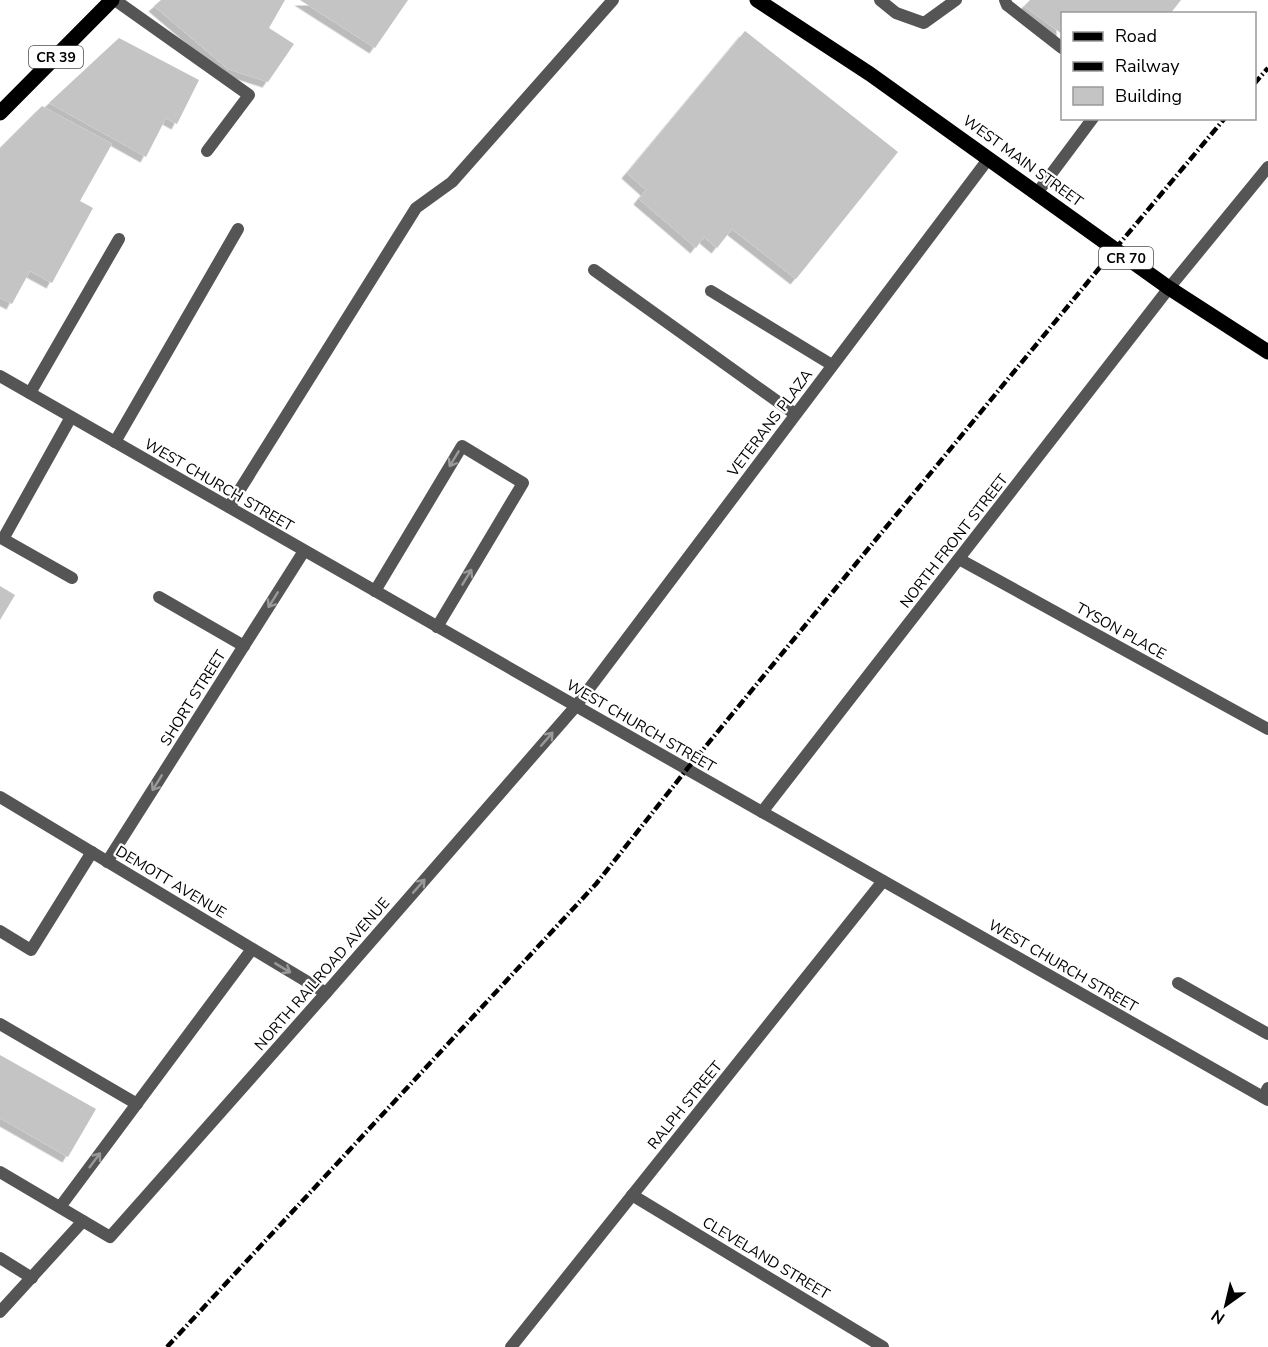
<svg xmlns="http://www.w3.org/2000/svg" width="1268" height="1347" viewBox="0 0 1268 1347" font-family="'Nunito Sans',sans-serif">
	<defs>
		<filter id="shadow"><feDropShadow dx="-5.5" dy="5.5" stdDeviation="0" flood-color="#0004"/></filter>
	</defs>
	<rect width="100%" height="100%" fill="#fff"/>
	<g fill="#c4c4c4" filter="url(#shadow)">
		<path d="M161,0H285L269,28L294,44L268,82L228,69L154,6Z"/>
		<path d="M300,0H408L375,48Z"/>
		<path d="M1030,0H1181L1170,14H1062V34L1024,6Z"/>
		<path d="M745,31L898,152L796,279L732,229L717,248L704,237L696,248L639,199L646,190L627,173Z"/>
		<path d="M119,38L199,80L177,124L166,118L146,157L49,103Z"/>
		<path d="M42,106L112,144L80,201L93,208L52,283L30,271L12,304L0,298V148Z"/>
		<path d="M0,586L15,595L0,620Z"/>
		<path d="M0,1055L96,1109L68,1157L0,1118Z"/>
	</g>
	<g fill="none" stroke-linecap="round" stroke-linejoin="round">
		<g stroke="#555" stroke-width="12">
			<path d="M115,0L249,95L207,151"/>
			<path d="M880,0L896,13L924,23L956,0"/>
			<path d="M1005,0L1007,5L1062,48"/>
			<path d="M1037,193L1093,118"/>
			<path d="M594,270L795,414"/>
			<path d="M711,291L832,365"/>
			<path d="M30,393L119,239"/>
			<path d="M71,417L3,539L72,578"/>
			<path d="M115,442L238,229"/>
			<path d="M229,507L416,208L452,182L613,0"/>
			<path d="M375,591L462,446L523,483L437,627"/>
			<path d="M159,597L244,646"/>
			<path d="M0,931L31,950L92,852"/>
			<path d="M1178,983L1268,1034"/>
			<path d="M0,1024L137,1104"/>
			<path d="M1263,1097L1268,1088"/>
			<path d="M60,1207L252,949"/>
			<path d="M0,1258L32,1278"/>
			<path d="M0,1312L83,1221"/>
		</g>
		<g stroke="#555" stroke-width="12">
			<path d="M0,376L576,706L1268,1100"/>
			<path d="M959,559L1268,729"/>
			<path d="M0,797L326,993"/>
			<path d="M762,812L1169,288L1268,167"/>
			<path d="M107,862L304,551"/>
			<path d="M0,1172L110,1237L326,993L576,706L989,158"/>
			<path d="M632,1195L883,1347"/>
			<path d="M511,1347L883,881"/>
		</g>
		<g stroke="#000" stroke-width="15">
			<path d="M757,0L870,74L1169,288L1268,352"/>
			<path d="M0,113L112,0"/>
		</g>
		<g stroke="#000" stroke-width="4.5" stroke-dasharray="9 3 1.5 3" stroke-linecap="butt">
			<path d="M1254,84L1268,68"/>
			<path d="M167,1347L596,884L687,769L1115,249L1225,118"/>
		</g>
	</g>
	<defs><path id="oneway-shaft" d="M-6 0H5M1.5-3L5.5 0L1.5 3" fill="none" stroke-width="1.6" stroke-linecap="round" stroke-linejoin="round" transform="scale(1.5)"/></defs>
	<g stroke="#999">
		<use href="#oneway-shaft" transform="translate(454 459) rotate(121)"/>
		<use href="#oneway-shaft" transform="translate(467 577) rotate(-59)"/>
		<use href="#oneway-shaft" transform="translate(273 600) rotate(122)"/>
		<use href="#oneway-shaft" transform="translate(547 739) rotate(-49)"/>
		<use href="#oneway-shaft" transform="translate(157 783) rotate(122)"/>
		<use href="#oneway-shaft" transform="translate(419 886) rotate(-49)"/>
		<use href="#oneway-shaft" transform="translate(283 968) rotate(31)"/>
		<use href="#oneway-shaft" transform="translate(95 1160) rotate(-53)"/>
	</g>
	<g text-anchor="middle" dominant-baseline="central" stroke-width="4.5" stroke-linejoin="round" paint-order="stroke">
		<g fill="#fff" stroke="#4c4c4c" stroke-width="1.5">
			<rect x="29" y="46" width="54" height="22" rx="4.5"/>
			<rect x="1099" y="247" width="54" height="22" rx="4.5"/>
		</g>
		<g font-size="14" font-weight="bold" fill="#000">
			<text x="56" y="57">CR 39</text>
			<text x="1126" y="258">CR 70</text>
		</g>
		<g font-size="15" fill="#000" stroke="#fff">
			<text transform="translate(1023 161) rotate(36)">WEST MAIN STREET</text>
			<text transform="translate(770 423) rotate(-53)">VETERANS PLAZA</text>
			<text transform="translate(219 485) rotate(30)">WEST CHURCH STREET</text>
			<text transform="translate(954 541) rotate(-52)">NORTH FRONT STREET</text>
			<text transform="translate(1121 631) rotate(29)">TYSON PLACE</text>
			<text transform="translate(193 698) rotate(-58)">SHORT STREET</text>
			<text transform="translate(641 726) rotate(30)">WEST CHURCH STREET</text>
			<text transform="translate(171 882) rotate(31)">DEMOTT AVENUE</text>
			<text transform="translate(1063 966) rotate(30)">WEST CHURCH STREET</text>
			<text transform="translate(322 974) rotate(-49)">NORTH RAILROAD AVENUE</text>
			<text transform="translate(685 1105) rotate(-51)">RALPH STREET</text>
			<text transform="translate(766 1258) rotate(31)">CLEVELAND STREET</text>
		</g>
	</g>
	<rect x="1061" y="12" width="195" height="108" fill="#ffffff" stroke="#999999" stroke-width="1.5"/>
	<rect x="1073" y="32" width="30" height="9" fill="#000000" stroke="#999999" stroke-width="1.5"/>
	<text x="1115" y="42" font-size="18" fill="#000000">Road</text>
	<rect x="1073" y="62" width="30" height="9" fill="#000000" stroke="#999999" stroke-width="1.5"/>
	<text x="1115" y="72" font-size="18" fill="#000000">Railway</text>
	<rect x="1073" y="87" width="30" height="18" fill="#c4c4c4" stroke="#999999" stroke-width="1.5"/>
	<text x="1115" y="102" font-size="18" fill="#000000">Building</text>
	<g transform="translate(1226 1305) rotate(214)" stroke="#ffffff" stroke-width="4.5" paint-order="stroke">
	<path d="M0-4.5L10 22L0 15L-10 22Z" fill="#000000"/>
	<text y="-9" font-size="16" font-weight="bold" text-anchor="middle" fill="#000000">N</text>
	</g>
</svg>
